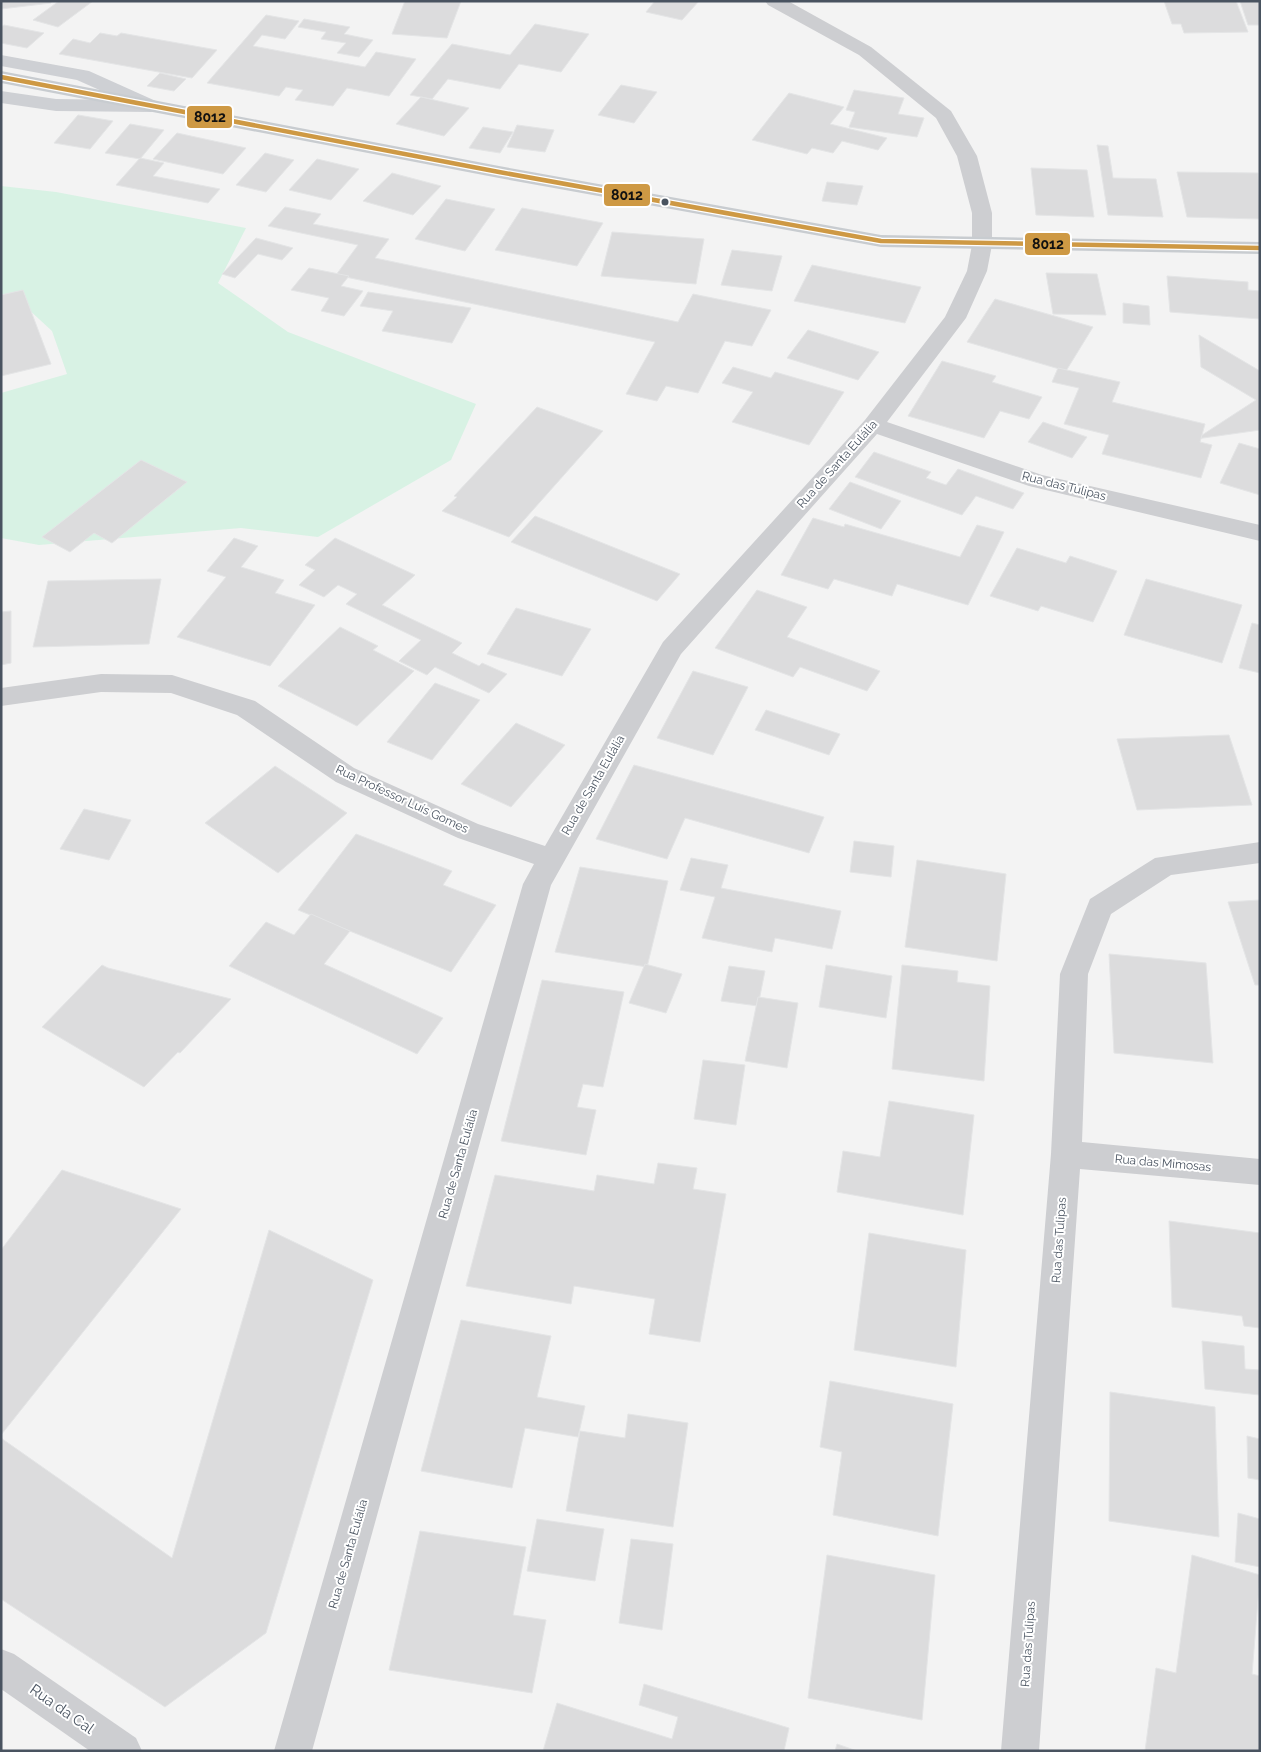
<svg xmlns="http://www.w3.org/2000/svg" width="1261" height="1752" viewBox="0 0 1261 1752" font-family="Raleway,sans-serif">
	<rect width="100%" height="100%" fill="#f3f3f3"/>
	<path fill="#d8f2e4" d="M1,186L56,192L246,228L218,283L288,332L476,404L451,460L318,537L241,528L39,545L1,538V393L67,374L52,331L13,295H1Z"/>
	<g fill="#dcdcdd" stroke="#e4e5e6">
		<path d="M1,1H51V3L1,9Z"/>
		<path d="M59,1H93L58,27L33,20Z"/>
		<path d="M405,1H461L447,38L392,34Z"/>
		<path d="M655,1H699L682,20L646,12Z"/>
		<path d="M1164,1H1236L1248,32L1184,33L1181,24H1172Z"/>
		<path d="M1240,1H1260V25H1248Z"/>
		<path d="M266,15L299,21L285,39L262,35L253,46L365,67L376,52L416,59L389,96L347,88L333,106L295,100L303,90L286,87L279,96L207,83Z"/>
		<path d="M304,19L350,27L344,34L373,40L359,57L337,53L346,43L321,39L326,32L298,27Z"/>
		<path d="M535,24L589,34L561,72L519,64L500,89L448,79L432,99L410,95L452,44L510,55Z"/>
		<path d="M4,25L44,33L27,48L1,43V27Z"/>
		<path d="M100,33L117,36L121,33L217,50L192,78L59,54L73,39L90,43Z"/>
		<path d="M160,73L186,79L174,91L147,86Z"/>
		<path d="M621,85L657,92L634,123L598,115Z"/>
		<path d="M854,90L904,98L898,114L924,118L917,137L849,127L855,112L846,110Z"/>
		<path d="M789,93L844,107L830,124L887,138L878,150L842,141L833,153L812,148L807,154L752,140Z"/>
		<path d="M421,97L469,108L444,136L396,124Z"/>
		<path d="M78,115L113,121L90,149L54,143Z"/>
		<path d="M130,124L164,130L140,159L105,153Z"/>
		<path d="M517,125L554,130L545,152L507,147Z"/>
		<path d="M483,127L513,132L500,153L469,148Z"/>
		<path d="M177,133L246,148L223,174L153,159Z"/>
		<path d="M1097,145L1108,146L1113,178L1156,179L1163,217L1108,215Z"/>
		<path d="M265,153L294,160L266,192L236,185Z"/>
		<path d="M140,158L164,163L153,176L220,189L208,203L116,185Z"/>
		<path d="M317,159L359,169L331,200L289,190Z"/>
		<path d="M1031,168L1087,170L1094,217L1036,215Z"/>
		<path d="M1177,172L1258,173L1260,219L1187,217Z"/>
		<path d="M392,173L441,186L413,215L363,201Z"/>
		<path d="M827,182L863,186L857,205L822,201Z"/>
		<path d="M446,199L495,209L465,251L415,239Z"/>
		<path d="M285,207L321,214L313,224L389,239L375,258L678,322L693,294L771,310L752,346L725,341L698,393L666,386L657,401L626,394L655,342L336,275L358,245L268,226Z"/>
		<path d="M522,208L603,223L577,266L495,250Z"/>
		<path d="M612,232L704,239L696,284L601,276Z"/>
		<path d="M256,238L293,248L282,260L258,254L235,278L222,274Z"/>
		<path d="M732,250L782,256L772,291L721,285Z"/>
		<path d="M812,265L921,287L905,323L794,301Z"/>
		<path d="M309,268L349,276L341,286L363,291L344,316L321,311L329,298L291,290Z"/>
		<path d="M1046,273L1097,274L1106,315L1053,314Z"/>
		<path d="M1167,276L1248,282V290L1260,291V319L1170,312Z"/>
		<path d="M23,290L51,364L1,376V295Z"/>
		<path d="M368,292L471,308L452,343L382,331L393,311L360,306Z"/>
		<path d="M995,299L1093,327L1066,371L967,342Z"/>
		<path d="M1123,303L1149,306L1150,325L1123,323Z"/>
		<path d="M808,330L879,352L858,380L787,358Z"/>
		<path d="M1199,335L1260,371V430L1196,439L1256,400L1201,367Z"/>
		<path d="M942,361L996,376L992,382L1042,397L1029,419L1000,411L984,438L908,416Z"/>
		<path d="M733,367L771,378L775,372L844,392L809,445L732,422L753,392L722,383Z"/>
		<path d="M1058,368L1120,382L1112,402L1205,424L1200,442L1212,445L1201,478L1102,454L1109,435L1064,424L1079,388L1052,382Z"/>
		<path d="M537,407L603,431L509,537L442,511L457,497L454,496Z"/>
		<path d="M1043,422L1087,437L1072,458L1028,442Z"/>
		<path d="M1239,443L1260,449V495L1220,483Z"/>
		<path d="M874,452L931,472L926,478L946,485L958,469L1024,493L1013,509L976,496L962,515L855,477Z"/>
		<path d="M141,460L187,482L112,543L94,533L70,552L42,537Z"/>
		<path d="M850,482L901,501L881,529L829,509Z"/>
		<path d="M535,516L680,574L657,601L511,542Z"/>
		<path d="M813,518L844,527L845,524L960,557L977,525L1004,532L968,605L897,584L892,596L834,579L828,589L781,575Z"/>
		<path d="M234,538L258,546L241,567L284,580L275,593L315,605L270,666L177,637L226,577L207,571Z"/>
		<path d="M335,538L415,575L382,605L462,643L452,653L479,666L482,663L507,674L489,693L435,667L427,675L399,661L421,640L346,604L357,594L338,585L324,597L299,585L315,570L305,565Z"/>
		<path d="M1017,548L1066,563L1070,556L1117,571L1093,622L1041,606L1038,611L990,596Z"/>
		<path d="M161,579L149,644L33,647L48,581Z"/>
		<path d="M1146,579L1242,605L1222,663L1124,635Z"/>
		<path d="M757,590L807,607L787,637L880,671L867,691L800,667L793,677L715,648Z"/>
		<path d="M516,608L591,629L562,676L487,654Z"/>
		<path d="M11,611V663L1,665V612Z"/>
		<path d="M1252,623L1260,625V673L1239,668Z"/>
		<path d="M340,627L378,646L373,650L414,671L357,726L278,686Z"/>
		<path d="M693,671L748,687L713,755L657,738Z"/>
		<path d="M435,683L480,700L432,760L387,742Z"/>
		<path d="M766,710L840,734L829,755L755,730Z"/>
		<path d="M516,723L565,745L511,807L461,784Z"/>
		<path d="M1229,735L1252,805L1137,810L1117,739Z"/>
		<path d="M634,765L824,817L809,853L685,818L667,859L596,839Z"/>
		<path d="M275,766L347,813L278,873L205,823Z"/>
		<path d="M84,809L131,820L109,860L60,849Z"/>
		<path d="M356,834L452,871L443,885L496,905L451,972L298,910Z"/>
		<path d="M854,841L894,846L891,877L850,872Z"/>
		<path d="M691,858L728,865L721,888L841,911L832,949L775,938L772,952L702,938L715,897L680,890Z"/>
		<path d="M917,860L1006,874L997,961L905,947Z"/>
		<path d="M580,867L668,881L647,967L555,952Z"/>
		<path d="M1260,900V985H1255L1228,902Z"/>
		<path d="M311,914L350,931L324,964L443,1018L417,1054L229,966L266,922L294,935Z"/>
		<path d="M1109,954L1206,963L1213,1063L1114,1053Z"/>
		<path d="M645,964L682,974L666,1013L629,1003Z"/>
		<path d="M102,965L108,968L231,999L180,1053L178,1052L144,1087L42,1027Z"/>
		<path d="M826,965L892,976L886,1018L819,1007Z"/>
		<path d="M902,965L958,971L957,982L990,986L984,1081L892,1069Z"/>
		<path d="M729,966L765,971L758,1006L721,1001Z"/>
		<path d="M542,980L624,992L603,1087L583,1084L577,1107L596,1110L586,1155L501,1141Z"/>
		<path d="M758,997L798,1003L787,1068L745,1061Z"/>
		<path d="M703,1060L745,1065L736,1125L694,1119Z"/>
		<path d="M889,1101L974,1115L963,1215L837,1192L843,1151L880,1157Z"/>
		<path d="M658,1163L697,1168L693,1189L726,1194L700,1342L649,1334L655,1299L574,1286L571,1304L466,1286L495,1175L594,1191L597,1175L654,1184Z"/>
		<path d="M62,1170L181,1209L1,1435V1250Z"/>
		<path d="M1169,1221L1260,1233V1328L1244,1326L1242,1316L1172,1307Z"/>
		<path d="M269,1230L373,1280L266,1633L165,1707L1,1599V1438L172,1558Z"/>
		<path d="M869,1233L966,1250L956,1367L854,1350Z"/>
		<path d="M461,1320L551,1336L537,1397L585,1406L578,1437L525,1428L512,1488L421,1471Z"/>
		<path d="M1202,1341L1244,1346L1245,1369L1260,1370V1395L1205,1389Z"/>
		<path d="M830,1381L953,1404L938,1536L833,1515L842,1452L820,1447Z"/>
		<path d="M1110,1392L1215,1407L1219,1537L1109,1521Z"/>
		<path d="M628,1414L688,1423L673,1527L566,1511L580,1431L625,1438Z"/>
		<path d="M1247,1436L1260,1439V1480L1248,1478Z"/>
		<path d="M1238,1513L1260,1519V1567L1235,1562Z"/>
		<path d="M537,1519L604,1529L595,1581L527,1571Z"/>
		<path d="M420,1531L526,1547L513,1615L546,1620L532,1693L389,1670Z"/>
		<path d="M631,1539L673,1544L662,1630L619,1623Z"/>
		<path d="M827,1555L935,1575L922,1720L808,1698Z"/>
		<path d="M1192,1555L1260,1575L1252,1674L1260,1676V1751H1145L1156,1668L1176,1673Z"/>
		<path d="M644,1684L789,1728L784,1751H543L557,1703L672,1739L678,1717L639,1705Z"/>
		<path d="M837,1744L857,1751H835Z"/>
	</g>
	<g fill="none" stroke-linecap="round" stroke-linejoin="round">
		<g fill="#cdced1" fill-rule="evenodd">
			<path d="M765,1H788L871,47L951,111L977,156L992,213V245L987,271L966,318L887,422L1042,475L1260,525V541L1029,486L877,434L681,654L551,885L312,1751H274L523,884L534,864L458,838L336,782L237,715L171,693L101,692L1,706V688L101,674L172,675L255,701L354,768L478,824L545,846L663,642L865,420L945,317L967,271L972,245V213L957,156L936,118L859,55L768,5Z"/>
			<path d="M1260,842V863L1171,875L1111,914L1088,974L1082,1142L1260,1159V1185L1080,1169L1039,1751H1001L1051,1154L1060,974L1090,899L1155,858Z"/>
			<path d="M1,1649L14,1654L136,1738L142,1751H90L1,1689Z"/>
		</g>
		<path fill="#ced0d4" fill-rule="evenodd" d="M1,55L89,71L158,102L160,106L158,110L151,112L56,111L1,103V91L56,99L122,100L77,80L1,66Z"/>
		<path fill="#c8ccd0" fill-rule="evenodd" d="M1,71L499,166L881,235L1260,242V254L881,247L499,178L1,83Z"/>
		<defs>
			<path id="bus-1" d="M1,77L499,172L881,241L1260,248"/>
		</defs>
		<use href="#bus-1" stroke="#fff" stroke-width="7"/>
		<use href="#bus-1" stroke="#ce9944" stroke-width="4.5"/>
	</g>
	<circle fill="#495360" stroke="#fff" stroke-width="2" cx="665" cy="202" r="4.5"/>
	<g text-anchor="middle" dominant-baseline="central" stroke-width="4" stroke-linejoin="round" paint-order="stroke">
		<g font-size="12" fill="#495360" stroke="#fff">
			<text transform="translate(837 464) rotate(-48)">Rua de Santa Eulália</text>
			<text transform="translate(1064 486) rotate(14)">Rua das Tulipas</text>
			<text transform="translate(593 785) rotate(-60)">Rua de Santa Eulália</text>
			<text transform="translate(402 799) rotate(25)">Rua Professor Luís Gomes</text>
			<text transform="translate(1163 1163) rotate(5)">Rua das Mimosas</text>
			<text transform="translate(458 1164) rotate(-74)">Rua de Santa Eulália</text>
			<text transform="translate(1059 1240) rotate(-86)">Rua das Tulipas</text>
			<text transform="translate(348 1554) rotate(-74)">Rua de Santa Eulália</text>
			<text transform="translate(1028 1644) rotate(-86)">Rua das Tulipas</text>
		</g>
		<g font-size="15" fill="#495360" stroke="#fff">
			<text transform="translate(62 1709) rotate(35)">Rua da Cal</text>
		</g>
	</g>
	<g stroke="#fff" stroke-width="2">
		<rect x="186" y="105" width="47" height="24" rx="5" fill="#ce9944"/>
		<rect x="603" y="183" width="48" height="24" rx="5" fill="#ce9944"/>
		<rect x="1024" y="232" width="47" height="24" rx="5" fill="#ce9944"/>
	</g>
	<g font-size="14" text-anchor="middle" font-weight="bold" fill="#111">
		<text x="210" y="122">8012</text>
		<text x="627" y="200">8012</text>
		<text x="1048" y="249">8012</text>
	</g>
	<rect width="1261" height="1752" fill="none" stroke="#495360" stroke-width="5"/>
</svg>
